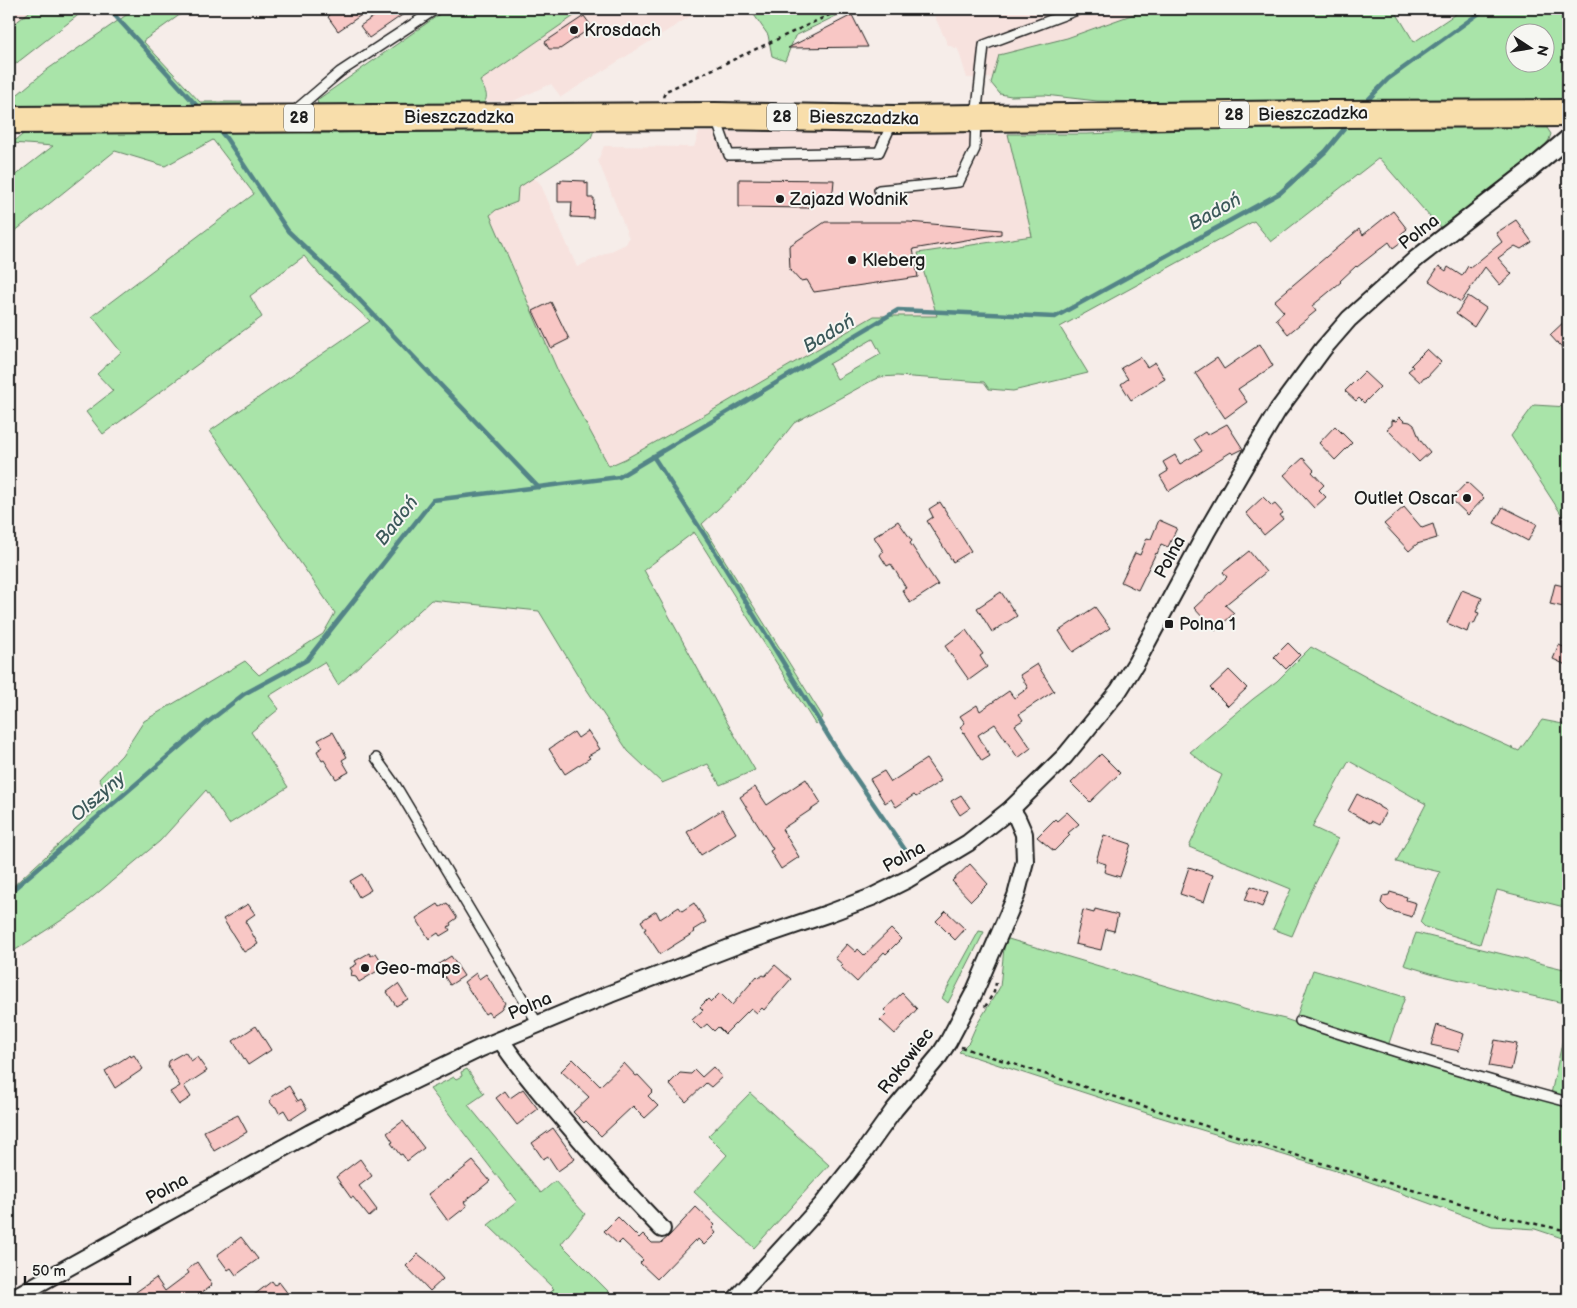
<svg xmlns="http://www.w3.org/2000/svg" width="1577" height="1308" viewBox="0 0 1577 1308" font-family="'Balsamiq Sans',sans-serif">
	<rect width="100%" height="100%" fill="#f6ede9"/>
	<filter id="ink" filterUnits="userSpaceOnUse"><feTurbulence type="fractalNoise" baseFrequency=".02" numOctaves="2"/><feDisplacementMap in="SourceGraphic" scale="10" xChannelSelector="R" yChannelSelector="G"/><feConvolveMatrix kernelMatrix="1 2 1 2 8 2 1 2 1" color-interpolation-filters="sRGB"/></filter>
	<g filter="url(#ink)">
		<g fill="#f7e2de">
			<path d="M9,9H33L9,28Z"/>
			<path d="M584,9H702L561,97L551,84L513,101H487L488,95L480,81Z"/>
			<path d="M931,9H1148L1067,38L999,55L993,78H967L958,49L948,45Z"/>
			<path d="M911,131L1008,134L1032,236L919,253L937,317L874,316L708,413L625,459L609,466L560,376L490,215L495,210L517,202L518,188L534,178L540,183L577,267L626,244L629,238L598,160L604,146L694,147L699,132Z"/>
		</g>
		<g fill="#a9e4a9" stroke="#628062" fill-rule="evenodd">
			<path d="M33,9H86L9,69V28Z"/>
			<path d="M135,9H188L143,41L200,102H242L243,107L9,110V95L18,94L48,69Z"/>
			<path d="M447,9H584L480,81C484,90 491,96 482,105L319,109L317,100Z"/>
			<path d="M750,9H843L842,13L795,36L785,61L772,56L768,35Z"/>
			<path d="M1148,9H1394L1414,42L1463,9H1568V99L1467,102L1221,103L1097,101L1045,95L1011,96L1000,94L991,83L999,55L1067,38ZM1514,32H1544V62H1514Z"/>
			<path d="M1398,124L1547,128L1551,134L1549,140L1541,151L1445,228L1437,225L1379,158L1271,242L1254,221L1060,327L1088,373L1013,391L989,389L984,382L897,376L880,377L873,380L794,423L748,481L702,524L823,717L815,724L694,532L644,570L724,717L755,770L720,785L708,764L662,783L628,751L585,687L539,611L431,600L338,685L324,662L269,696L279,709L251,732L288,787L229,824L206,790L160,841L76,911L17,949L9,952V890L109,798L99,779L122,755L144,721L245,661L259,675L323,634L335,613L210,431L370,321L320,275L304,256L250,296L262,317L103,434L86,412L113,391L97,374L121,352L92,316L254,194L213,140L165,166L115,151L9,236V180L53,146L12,143L26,132L130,133L215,130L322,133L594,130L591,138L582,146L518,188L517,202L496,210L490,215L560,376L609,466L625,459L708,413L874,316H937L918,253L1032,236L1008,134H1087L1263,127L1349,128L1367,125ZM873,339L881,354L837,379L829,364Z"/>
			<path d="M1534,405L1568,407V523H1567L1511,436Z"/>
			<path d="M1311,647L1421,707L1519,751L1542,720L1568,725V824L1565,834L1568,835V908L1497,890L1480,944L1425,927L1420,922L1440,872L1396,862L1426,804L1349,761L1312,827L1338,839L1310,894L1292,936L1273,929L1291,889L1189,847L1222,775L1211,769L1190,752L1253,699L1277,681Z"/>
			<path d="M979,931L984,932L948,1003L942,998Z"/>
			<path d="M1416,933L1568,970V1004L1434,974L1404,965Z"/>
			<path d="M1005,938L1247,1010L1285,1019L1408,1061L1568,1107V1240L1535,1229L1492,1226L1359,1178L1156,1116L959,1052L969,1042L976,1026L1000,987Z"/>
			<path d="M1313,970L1405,997L1388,1046L1297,1016Z"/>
			<path d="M1564,1034L1568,1035V1099L1551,1094Z"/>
			<path d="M467,1069L484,1094L468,1105L541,1193L555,1181L585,1214L561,1244L616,1299H544L554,1289L488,1225L517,1202L430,1089L454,1077L456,1079L462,1076L461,1072Z"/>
			<path d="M750,1093L829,1165L754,1248L694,1192L727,1155L708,1136Z"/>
		</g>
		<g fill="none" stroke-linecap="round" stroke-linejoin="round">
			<g stroke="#538487" stroke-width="4.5">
				<path d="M109,9L198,107"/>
				<path d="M1363,105L1388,79L1485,9"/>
				<path d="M219,130L226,138L288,231L351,291L538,487"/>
				<path d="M653,456L709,542L840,755L910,857"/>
				<path d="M9,893L207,723L244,694L307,660L433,500L619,477L898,310L1055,317L1280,193L1326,151L1349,123"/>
			</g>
		</g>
		<g fill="#f8c7c5" stroke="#1c1c1c">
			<path d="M326,9H370L338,31L328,17L330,15Z"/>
			<path d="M385,9H411L369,38L360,26Z"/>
			<path d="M852,15L868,47L788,48Z"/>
			<path d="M584,16L592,27L560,49H549L545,42Z"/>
			<path d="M739,179L834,180L833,191L808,208L739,207Z"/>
			<path d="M561,180L585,181V184L588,183V198H594L593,218L571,217L572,202H558V182L561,183Z"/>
			<path d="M1393,211L1407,229L1401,234L1405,239L1393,248L1389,242L1357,267L1356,266L1340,281L1341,282L1312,306L1316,311L1288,334L1276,319L1284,312L1274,301L1359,229L1363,235Z"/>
			<path d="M1516,220L1532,242L1521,249L1515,246L1498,258L1512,274L1500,285L1485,267L1461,302L1429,281L1439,266L1446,271L1448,267L1462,276L1468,266L1470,268L1502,242L1496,233Z"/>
			<path d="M825,222H909L1001,230V234L913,249L918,277L814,292L807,280L800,281L790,270L789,246Z"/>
			<path d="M1468,296L1486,308L1474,327L1456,314Z"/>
			<path d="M551,302L569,339L551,348L533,311Z"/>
			<path d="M1568,318V355L1550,335Z"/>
			<path d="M1260,344L1273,366L1238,389L1247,402L1225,418L1195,373L1217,358L1224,369Z"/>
			<path d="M1427,349L1441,362L1426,378L1424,377L1420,382L1408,371L1413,367L1411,365Z"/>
			<path d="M1140,357L1147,367L1155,362L1165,379L1131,400L1121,384L1128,379L1121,368Z"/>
			<path d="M1364,372L1380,387L1364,403L1359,398L1356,401L1345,391Z"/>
			<path d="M1400,417L1404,421L1410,422L1414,425L1420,440L1430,452L1419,462L1387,429L1392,425V420L1396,421Z"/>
			<path d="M1227,424L1243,449L1233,454L1231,452L1169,491L1160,476L1168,471L1163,462L1175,455L1180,464L1202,451L1194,439L1205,432L1207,435Z"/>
			<path d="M1335,426L1352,443L1335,460L1319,443Z"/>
			<path d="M1303,458L1314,470L1312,472L1324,485L1319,490L1326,497L1314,508L1284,475Z"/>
			<path d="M1467,482L1484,498L1468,515L1451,499Z"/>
			<path d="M1263,497L1272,506L1275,504L1283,513L1280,515L1283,519L1264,535L1246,513Z"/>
			<path d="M940,502L971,551L953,562L927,521L933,517L929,509Z"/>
			<path d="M1404,507L1422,528L1433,524L1437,538L1417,544L1409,551L1384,524Z"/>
			<path d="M1503,507L1537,524L1528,541L1494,523Z"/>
			<path d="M1159,520L1177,528L1168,547L1161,544L1157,554L1156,553L1138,590L1121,582L1135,553L1140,555L1147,538L1151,539Z"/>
			<path d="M898,521L912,541L910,543L938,585L910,603L902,590L906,588L891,564L887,566L880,555L883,551L874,537Z"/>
			<path d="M1249,551L1266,572L1225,605L1234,613L1215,631L1194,608L1227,577L1223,572Z"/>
			<path d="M1555,584L1568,587V608L1550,604Z"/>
			<path d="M1462,590L1482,598L1476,612L1479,613L1474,624L1470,623L1467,632L1447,623Z"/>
			<path d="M1001,592L1017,616L992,632L977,608Z"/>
			<path d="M1095,607L1110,628L1073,652L1059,631Z"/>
			<path d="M966,630L983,654L980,656L987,667L969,680L945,646Z"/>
			<path d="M1288,643L1300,655L1286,669L1274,657Z"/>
			<path d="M1559,645L1568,649V659L1566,665L1553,659Z"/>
			<path d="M1037,664L1054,691L1019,714L1023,720L1015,725L1031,748L1018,758L995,724L978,735L990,756L982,761L960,727L965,723L960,716L977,705L980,711L1009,691L1014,698L1028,688L1020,675Z"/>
			<path d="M1229,670L1247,688L1228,706L1210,688Z"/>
			<path d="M588,731L600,749L588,756L590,758L565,774L549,749L574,732L578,738Z"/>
			<path d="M333,732L347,757L342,760L349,772L336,779L324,760L322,761L317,751L323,747L318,740Z"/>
			<path d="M1101,754L1120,773L1090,802L1071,783Z"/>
			<path d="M926,759L941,781L916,797L914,795L896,807L891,799L885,803L870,779L884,771L891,782Z"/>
			<path d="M806,779L821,803L782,829L799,857L781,869L770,851L773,849L740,797L755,787L767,805Z"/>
			<path d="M1357,794L1379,806V807L1386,811L1379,825L1371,821L1370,823L1348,811Z"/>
			<path d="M961,795L970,808L960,815L951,801Z"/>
			<path d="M722,810L736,833L701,855L687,832Z"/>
			<path d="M1067,812L1079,824L1068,833L1070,835L1054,851L1037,837L1055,819L1057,821Z"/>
			<path d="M1104,835L1131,844L1120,877L1104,872L1106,864L1096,861Z"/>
			<path d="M970,864L988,884L971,901L952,881Z"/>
			<path d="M1189,867L1213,875L1204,902L1180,894Z"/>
			<path d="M362,874L371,890L359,897L350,881Z"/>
			<path d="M1251,886L1268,893L1262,907L1245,900Z"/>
			<path d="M1390,892L1407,897L1406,900L1416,903L1412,917L1388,910L1381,903L1383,896L1389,895Z"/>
			<path d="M447,903L457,918L450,923L451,925L448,927L450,930L440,936L438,933L429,939L416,918L438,904L440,907Z"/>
			<path d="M694,903L706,922L693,930L695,932L660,954L644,930L646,929L641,921L656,911L660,919L679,907L682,911Z"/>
			<path d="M248,904L255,914L245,921L258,944L244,952L223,919Z"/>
			<path d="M1095,909L1118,915L1114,931L1106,929L1101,950L1075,944L1083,910L1094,913Z"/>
			<path d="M946,911L965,929L955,940L936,921Z"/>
			<path d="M891,929L901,939L886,954L884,952L857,982L841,967L843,965L835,958L847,944L856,952L858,949L864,955Z"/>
			<path d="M369,953L371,956L376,953L384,965L378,969L379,970L359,982L356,977L351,976L352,971L350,968L357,964L355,961Z"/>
			<path d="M451,956L464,976L450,985L437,965Z"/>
			<path d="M775,965L791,979L764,1010L762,1008L757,1013L751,1008L725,1034L718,1027L714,1031L707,1024L701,1029L692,1020L703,1010L700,1007L708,999L711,1002L720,993L732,1005L757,976L759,978L763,975L765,976Z"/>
			<path d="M476,973L479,979L486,974L505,1003L501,1009L491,1016L488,1012L485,1014L464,982Z"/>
			<path d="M398,984L408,999L396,1006L387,992Z"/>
			<path d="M902,993L917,1009L895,1034L880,1020L887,1013L884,1010Z"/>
			<path d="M1437,1025L1464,1034L1459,1051L1431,1045Z"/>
			<path d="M256,1026L271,1050L248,1065L233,1041Z"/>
			<path d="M1495,1040L1517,1044L1511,1070L1489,1066Z"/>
			<path d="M185,1052L191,1061L197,1057L207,1071L184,1086L191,1097L179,1105L170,1092L180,1086L168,1066L169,1061Z"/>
			<path d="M130,1055L131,1057L134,1055L143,1069L115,1088L105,1071Z"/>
			<path d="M573,1059L600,1086L624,1063L636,1076L638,1075L653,1091L648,1096L658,1106L645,1118L633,1106L601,1136L586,1121L584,1123L573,1112L589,1097L561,1071Z"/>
			<path d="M713,1067L722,1077L711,1087L706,1083L686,1102L669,1084L680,1073L691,1074L695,1070L702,1077Z"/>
			<path d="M289,1086L298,1101L301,1099L307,1109L290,1120L284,1110L279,1113L276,1107L273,1106L270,1102L272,1096Z"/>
			<path d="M523,1089L538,1109L517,1125L496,1098L505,1091L510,1098Z"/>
			<path d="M238,1115L247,1132L214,1151L204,1131Z"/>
			<path d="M403,1121L424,1148L407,1161L402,1154L400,1155L391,1143L393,1142L387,1133Z"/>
			<path d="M553,1128L575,1159L558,1171L548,1156L543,1159L532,1143Z"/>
			<path d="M360,1159L372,1176L359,1186L377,1210L369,1217L353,1197L351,1198L336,1177Z"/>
			<path d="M473,1161L490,1181L464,1202L467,1206L448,1221L428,1194L447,1180L448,1181Z"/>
			<path d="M696,1207L715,1225L712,1228L716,1233L704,1245L698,1239L696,1242L695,1240L657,1279L640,1263L643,1260L622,1240L618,1244L604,1231L618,1217L639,1238L643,1234L652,1243H661L669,1236Z"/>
			<path d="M241,1237L258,1259L236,1275L231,1268L228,1270L217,1255Z"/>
			<path d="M418,1254L427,1261L443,1279L430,1291L406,1266Z"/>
			<path d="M197,1262L212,1285L193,1299H141L136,1292L156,1278L165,1291L189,1273L187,1270Z"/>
			<path d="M272,1281L275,1285L279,1282L292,1299H249Z"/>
		</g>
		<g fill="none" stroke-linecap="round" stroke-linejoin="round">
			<defs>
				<g id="service">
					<path d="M292,113L340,72L436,9"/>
					<path d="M716,119L729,155L879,152L893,121"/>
					<path d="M879,190L959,182L975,149L976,118L984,45L1080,9"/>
					<path d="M376,758L396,786L538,1024"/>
					<path d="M1300,1021C1389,1050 1478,1078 1568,1102"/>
				</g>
				<g id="minor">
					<path d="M501,1040C517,1066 538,1089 557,1112C591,1153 626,1192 662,1229"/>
					<path d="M11,1299L310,1133L390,1092L481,1048L610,994L745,942L827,914L872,897L908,879L968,843L1011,809L1065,756L1119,690L1136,663L1207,531L1241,472L1278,410L1323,349L1349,319L1417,258L1530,170L1568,138"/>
					<path d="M736,1299L821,1206L864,1152L894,1110L939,1056L948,1042L974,993L1016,896L1025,861L1024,834L1017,818L1011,809"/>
				</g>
				<path id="primary" d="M9,120L715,116L894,119L1332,114L1568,113"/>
			</defs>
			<use href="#service" stroke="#1c1c1c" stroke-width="12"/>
			<use href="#minor" stroke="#1c1c1c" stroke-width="20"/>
			<use href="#primary" stroke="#1c1c1c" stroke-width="30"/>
			<g stroke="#1c1c1c" stroke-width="2.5" stroke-dasharray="4 4" stroke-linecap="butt">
				<path d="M663,97L666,91L842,9"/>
				<path d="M985,1007L994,992L996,983"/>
				<path d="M961,1047L1311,1160L1500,1216L1568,1231"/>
			</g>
			<use href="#service" stroke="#f6f6f2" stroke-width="9"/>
			<use href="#minor" stroke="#f6f6f2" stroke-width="16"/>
			<use href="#primary" stroke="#f8deab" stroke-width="26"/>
		</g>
	</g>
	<g fill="#1c1c1c" stroke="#f6f6f2" stroke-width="2">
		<circle cx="574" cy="30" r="5"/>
		<circle cx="780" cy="199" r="5"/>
		<circle cx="852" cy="260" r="5"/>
		<circle cx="1467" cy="498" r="5"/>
		<rect x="1164" y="619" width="10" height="10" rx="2.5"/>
		<circle cx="365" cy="968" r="5"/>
	</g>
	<g text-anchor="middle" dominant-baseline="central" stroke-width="4" stroke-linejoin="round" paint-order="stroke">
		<g fill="#f6f6f2" stroke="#5d5d5c" stroke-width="1">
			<rect x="1219" y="101.5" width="30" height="27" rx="4"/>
			<rect x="767" y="103.5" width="30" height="27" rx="4"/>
			<rect x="284" y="104.5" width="30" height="27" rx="4"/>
		</g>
		<g font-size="16" font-weight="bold" fill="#1c1c1c">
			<text x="1234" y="115">28</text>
			<text x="782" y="117">28</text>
			<text x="299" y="118">28</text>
		</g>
		<g font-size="18" fill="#1c1c1c" stroke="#f6f6f2" text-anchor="start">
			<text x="584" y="30">Krosdach</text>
			<text x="790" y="199">Zajazd Wodnik</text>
			<text x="862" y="260">Kleberg</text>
			<text x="1457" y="498" text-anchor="end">Outlet Oscar</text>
			<text x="1179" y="624">Polna 1</text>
			<text x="375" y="968">Geo-maps</text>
		</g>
		<g font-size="18" fill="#1c1c1c" stroke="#f6f6f2">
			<text transform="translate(1313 114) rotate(-1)">Bieszczadzka</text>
			<text x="459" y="117">Bieszczadzka</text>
			<text transform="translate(864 118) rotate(1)">Bieszczadzka</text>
			<text transform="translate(1419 232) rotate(-38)">Polna</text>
			<text transform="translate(1170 557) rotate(-62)">Polna</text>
			<text transform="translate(904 857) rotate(-29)">Polna</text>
			<text transform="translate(530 1006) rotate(-23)">Polna</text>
			<text transform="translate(906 1061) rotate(-52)">Rokowiec</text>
			<text transform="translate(167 1189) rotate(-29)">Polna</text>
		</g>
		<g font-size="19" font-style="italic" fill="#3c595a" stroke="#f6f6f2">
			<text transform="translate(1215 212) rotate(-29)">Badoń</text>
			<text transform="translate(829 334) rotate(-31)">Badoń</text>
			<text transform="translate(397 521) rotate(-52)">Badoń</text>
			<text transform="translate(98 797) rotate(-41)">Olszyny</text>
		</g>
	</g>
	<rect width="1577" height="1308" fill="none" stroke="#f6f6f2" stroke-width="30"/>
	<rect x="15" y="15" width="1547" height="1278" fill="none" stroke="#1c1c1c" stroke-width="2" filter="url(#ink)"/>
	<g transform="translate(1530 48) rotate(102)"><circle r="24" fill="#f6f6f2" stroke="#9f9f9c"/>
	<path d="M0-4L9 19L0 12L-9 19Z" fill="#1c1c1c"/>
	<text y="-8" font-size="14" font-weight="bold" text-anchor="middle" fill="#1c1c1c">N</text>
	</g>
	<path d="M25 1276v8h105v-8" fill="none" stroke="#1c1c1c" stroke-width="2.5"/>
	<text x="32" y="1276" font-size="15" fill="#1c1c1c" stroke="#f6f6f2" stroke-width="4" paint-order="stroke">50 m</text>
</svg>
